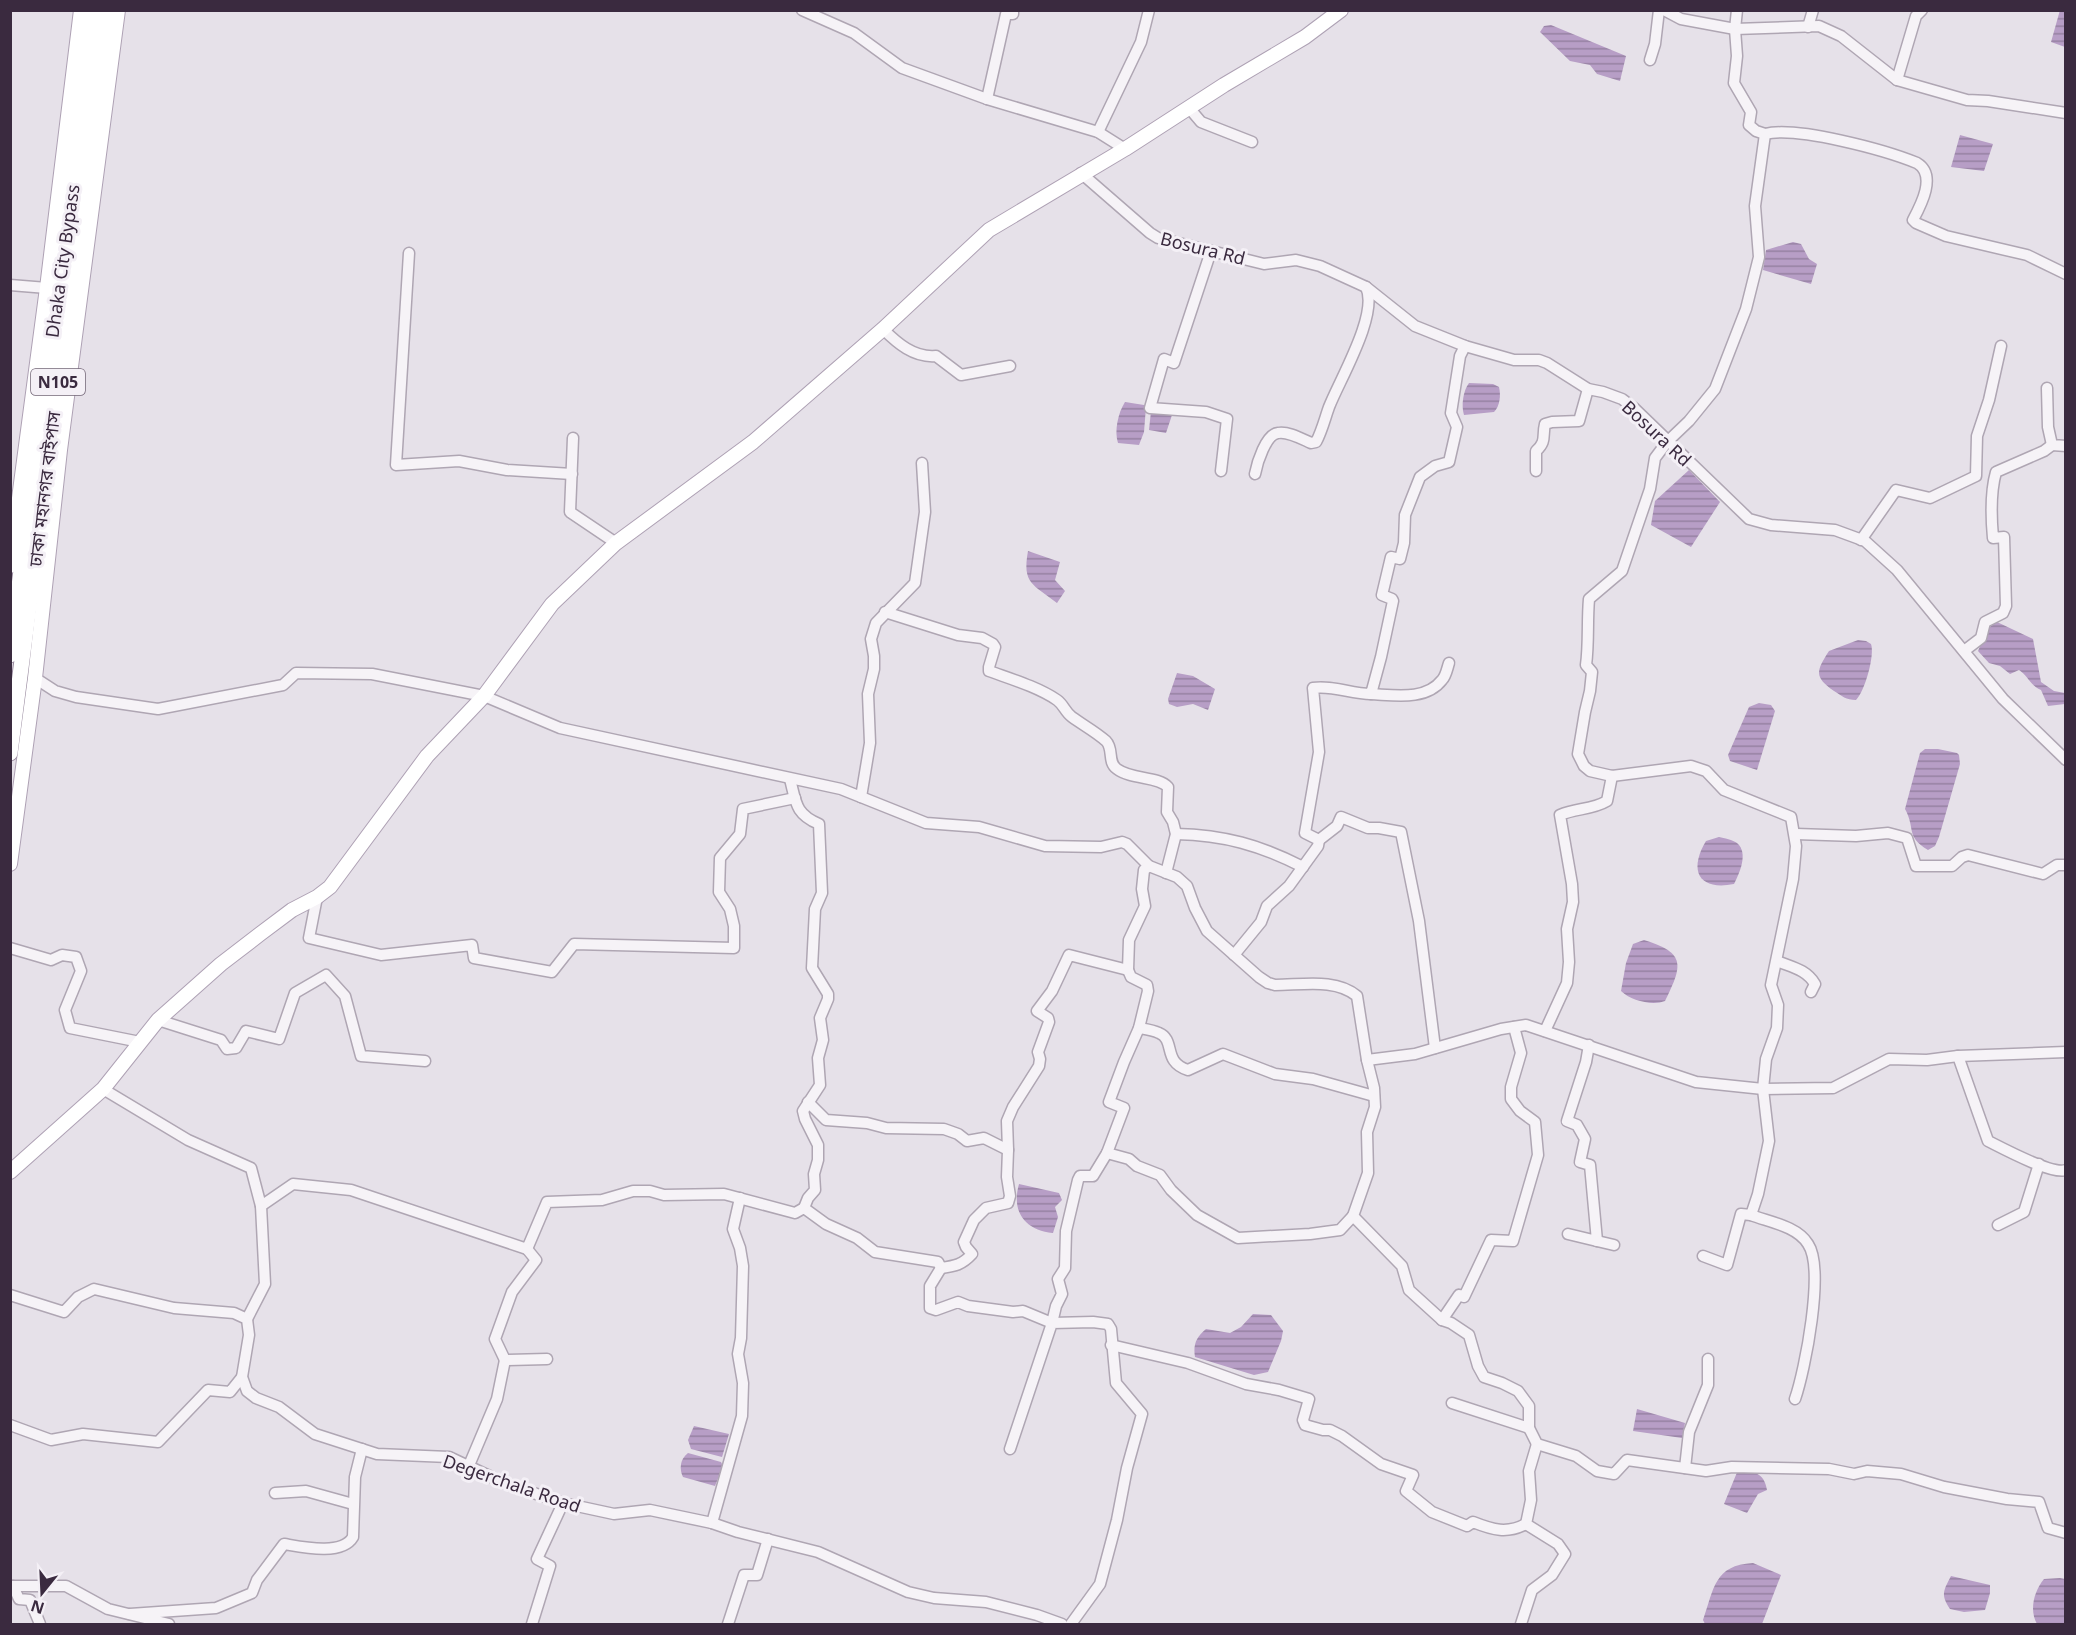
<svg xmlns="http://www.w3.org/2000/svg" width="2076" height="1635" viewBox="0 0 2076 1635" font-family="'Noto Sans','Noto Sans Bengali',sans-serif">
	<defs>
		<pattern id="water-rules" width="6" height="5" patternUnits="userSpaceOnUse" patternTransform="scale(1.5)"><rect width="6" height="5" fill="#b79ec6"/><path d="M0 2.5h6" fill="none" stroke="#9681a2"/></pattern>
	</defs>
	<rect width="100%" height="100%" fill="#e6e1e9"/>
	<g fill="url(#water-rules)">
		<path d="M2060,10L2065,11V47L2051,42Z"/>
		<path d="M1551,25L1626,56L1620,81L1597,74L1590,65L1570,61L1540,32L1544,26Z"/>
		<path d="M1960,135L1993,144L1984,171L1951,167Z"/>
		<path d="M1793,242L1801,244L1809,259L1817,264L1811,284L1763,270L1766,250Z"/>
		<path d="M1469,383L1493,384L1499,387C1501,395 1500,406 1494,412L1464,415C1461,406 1463,391 1469,383Z"/>
		<path d="M1125,402L1144,405L1146,407L1144,432L1139,445L1118,443C1114,431 1118,413 1125,402Z"/>
		<path d="M1151,411L1173,412L1166,433L1149,430Z"/>
		<path d="M1689,470L1720,502L1691,547L1651,525L1655,501Z"/>
		<path d="M1028,551L1060,562L1055,580L1065,591L1057,603C1033,584 1022,584 1028,551Z"/>
		<path d="M1997,622L2033,639L2041,682L2054,691L2065,693V704L2048,706L2041,690C2031,686 2028,676 2019,670L2010,674L2000,666L1989,663L1978,651L1988,628Z"/>
		<path d="M1858,640L1866,641L1871,644C1875,655 1865,691 1856,700C1846,700 1842,696 1834,691C1814,677 1816,671 1829,651Z"/>
		<path d="M1177,673L1193,676L1215,689L1208,710L1193,704L1177,707L1169,704L1168,699Z"/>
		<path d="M1759,703L1771,705L1775,711L1757,770L1730,761L1728,755L1749,707Z"/>
		<path d="M1925,749H1938L1957,753L1959,755L1960,764L1939,837L1935,846L1928,850C1905,836 1916,829 1905,809L1920,753Z"/>
		<path d="M1719,837C1724,838 1733,840 1737,843C1749,853 1739,874 1734,884C1699,891 1688,871 1706,841Z"/>
		<path d="M1644,940C1687,953 1682,966 1665,1001C1653,1006 1631,1001 1621,991L1626,963L1633,944Z"/>
		<path d="M1019,1184L1059,1193L1062,1200L1055,1207L1058,1217L1053,1233C1025,1230 1011,1212 1019,1184Z"/>
		<path d="M1253,1314L1271,1315L1283,1331L1281,1341L1268,1372L1254,1375L1195,1357C1193,1345 1196,1337 1206,1329L1230,1333L1241,1327Z"/>
		<path d="M1637,1409L1685,1423L1682,1438L1633,1431Z"/>
		<path d="M694,1426L729,1434L722,1457L691,1449L688,1440Z"/>
		<path d="M688,1453L721,1462L723,1466L715,1486L683,1477C679,1469 680,1459 688,1453Z"/>
		<path d="M1738,1470C1754,1472 1764,1472 1767,1490L1758,1494L1747,1513L1724,1504Z"/>
		<path d="M1753,1563L1781,1575L1762,1624H1705L1703,1620C1714,1589 1714,1565 1753,1563Z"/>
		<path d="M1951,1576L1990,1585V1593L1985,1610L1964,1612L1950,1609C1940,1594 1944,1590 1951,1576Z"/>
		<path d="M2060,1578L2065,1579V1624H2037C2029,1610 2034,1591 2044,1579Z"/>
	</g>
	<g fill="none" stroke-linecap="round" stroke-linejoin="round">
		<defs>
			<g id="minor">
				<path d="M802,10L854,33L902,68L987,99L1098,132L1125,149"/>
				<path d="M1664,10L1681,19L1735,29L1819,26L1841,36L1897,80L1967,100L1988,101L2066,113"/>
				<path d="M1808,27L1813,10"/>
				<path d="M1650,60L1655,44L1659,10"/>
				<path d="M1897,80L1916,16L1922,10"/>
				<path d="M987,99L1006,14H1013V10"/>
				<path d="M1190,109L1201,122L1252,142"/>
				<path d="M1098,132L1141,42L1149,10"/>
				<path d="M1765,134C1797,126 1885,150 1917,163C1937,175 1921,205 1913,220L1916,223L1946,236L2027,255L2066,274"/>
				<path d="M1081,173L1150,233L1158,238L1264,264L1296,260L1320,266L1366,287L1415,326L1465,346L1514,360H1539L1547,363L1588,389L1603,392L1622,399L1634,408L1749,519L1771,525L1835,530L1865,541L1897,570L2003,699L2066,760"/>
				<path d="M1211,251L1174,363L1164,359L1150,408L1206,412L1227,419L1221,471"/>
				<path d="M409,253L396,465L459,461L507,470L572,474"/>
				<path d="M10,285L47,288"/>
				<path d="M883,329C897,343 914,358 936,356L961,375L1010,366"/>
				<path d="M2047,388L2048,427L2052,445L2066,446"/>
				<path d="M573,438L570,512L616,543"/>
				<path d="M1536,471V451C1547,441 1542,436 1545,424L1552,422L1579,421L1588,389"/>
				<path d="M1255,474C1257,463 1266,434 1278,433C1288,431 1302,439 1311,443L1316,442C1322,431 1325,418 1329,407C1340,379 1379,314 1366,287"/>
				<path d="M1861,540L1896,490L1930,498L1976,476L1977,436L1989,400L2001,346"/>
				<path d="M885,612L958,635L982,638L993,644L995,647L989,667V671C1011,679 1038,687 1057,700C1064,705 1065,712 1072,717C1083,725 1096,732 1106,741C1114,749 1107,762 1117,769C1132,780 1158,776 1168,787L1167,812L1173,822L1176,834L1166,873"/>
				<path d="M1964,651L1981,638L1985,622L2003,613L2006,606L2004,537L1993,538C1991,516 1990,493 1996,472L2044,451L2052,445"/>
				<path d="M35,678L55,691L76,697L158,709L283,685L296,673L372,674L484,696L560,728L841,789L926,823L979,827L1045,846L1101,847L1122,842L1127,844L1149,866L1177,877L1187,886L1195,908L1207,931L1259,977L1268,983L1275,985C1302,985 1336,978 1357,996L1367,1060L1374,1088L1375,1107L1367,1132L1368,1173L1353,1216L1402,1266L1409,1290L1442,1320L1451,1323L1469,1335L1478,1366L1484,1377L1502,1383L1518,1391L1529,1406V1428L1537,1444L1576,1456L1597,1471L1614,1474L1627,1460L1706,1471L1732,1467L1829,1469L1854,1474L1867,1471L1901,1474L1944,1487L2007,1499L2039,1502L2048,1528L2066,1533"/>
				<path d="M1371,694C1394,695 1426,701 1442,680C1446,676 1447,669 1449,663"/>
				<path d="M790,779C796,802 795,814 819,824L822,893L815,909L812,968L828,994V999L820,1018L823,1040L818,1058L820,1085L803,1111L805,1119L818,1145V1160L814,1174L815,1190L808,1198L804,1208"/>
				<path d="M861,797L870,743L868,694L874,669V656L871,639L876,623L915,583L925,512L922,463"/>
				<path d="M1176,834C1224,835 1260,845 1303,867"/>
				<path d="M1796,834L1856,836L1888,833L1907,838L1916,866H1952L1962,857L1968,855L2043,874L2057,865H2066"/>
				<path d="M1319,840L1337,826L1341,817L1368,828H1379L1401,832L1419,921L1435,1048"/>
				<path d="M317,897L309,938L381,955L472,945L474,958L552,972L574,944L734,948V926L730,909L719,892L720,858L740,834L743,809L795,798"/>
				<path d="M10,948L51,960L62,955L76,957L81,971L65,1010L70,1028L140,1042"/>
				<path d="M1234,955L1261,922L1267,906L1289,886L1318,846L1319,840L1305,833L1319,752L1313,688C1333,685 1351,694 1371,694L1381,657L1393,601L1392,599L1382,595L1391,557L1400,559L1404,543L1405,515L1420,477L1435,466L1449,462L1457,427L1451,413L1460,356L1465,346"/>
				<path d="M1777,961C1791,967 1806,969 1815,984L1811,992"/>
				<path d="M1128,970L1131,977L1147,985L1148,991L1139,1028L1124,1062L1109,1102L1124,1108L1107,1153L1129,1159L1137,1166L1160,1175L1171,1190L1197,1215L1238,1238L1310,1234L1340,1230L1353,1216"/>
				<path d="M158,1020L221,1040L227,1049L236,1048L246,1031L279,1039L295,993L326,975L345,996L361,1056L425,1061"/>
				<path d="M1139,1028C1145,1029 1153,1030 1159,1033C1176,1040 1162,1062 1188,1070L1223,1054L1275,1074L1313,1079L1374,1096"/>
				<path d="M1545,1031L1567,983L1569,962L1567,929L1573,902L1572,884L1560,815C1576,808 1592,810 1607,801L1612,776"/>
				<path d="M1958,1056L1988,1141C2002,1148 2052,1175 2066,1170"/>
				<path d="M1367,1060L1415,1054L1501,1029L1526,1025L1696,1082L1763,1089L1833,1088L1889,1059L1927,1060L1958,1056L2066,1052"/>
				<path d="M103,1089L188,1140L251,1168L261,1206L293,1184L351,1190L527,1249L547,1202L602,1200L633,1191H650L664,1195L724,1194L795,1213L804,1208L826,1224L857,1238L875,1252L938,1262L941,1268L930,1286V1308L936,1310L958,1302L968,1306L1013,1312L1023,1311L1052,1323L1056,1306L1062,1294L1058,1279L1065,1268L1066,1231L1078,1180L1080,1176H1093L1107,1153"/>
				<path d="M808,1102L826,1120L867,1123L886,1128L944,1129L958,1134L967,1141L984,1138L1008,1150L1007,1177L1010,1196L1008,1203L986,1208L974,1220L964,1242L966,1247L972,1254C962,1265 955,1266 941,1268"/>
				<path d="M1008,1150L1007,1121L1013,1107L1039,1066L1040,1059L1038,1052L1049,1022L1048,1018L1037,1011L1052,991L1069,955L1128,970L1129,940L1145,906L1142,889L1144,870L1149,866"/>
				<path d="M1751,1215C1769,1222 1797,1226 1808,1244C1825,1269 1805,1370 1795,1399"/>
				<path d="M1998,1225L2024,1212L2039,1164"/>
				<path d="M1568,1234L1597,1241L1590,1165L1580,1162L1585,1139L1577,1125L1567,1121L1586,1062L1589,1045"/>
				<path d="M1597,1241L1614,1245"/>
				<path d="M527,1249L536,1260L512,1292L495,1339L505,1360L547,1359"/>
				<path d="M1703,1256L1727,1265L1741,1214L1751,1215L1758,1194L1769,1141L1763,1089L1766,1059L1777,1028L1778,1005L1771,985L1793,879L1796,846L1791,817L1724,790L1706,771L1691,766L1612,776L1590,771L1584,766L1578,754L1585,712L1590,691L1592,672L1586,665C1589,643 1587,622 1589,599L1622,571L1650,489L1655,458L1667,442L1689,421L1715,389L1746,309L1759,257L1755,206L1765,134L1756,131L1749,125L1751,112L1734,83L1737,56L1735,29L1737,10"/>
				<path d="M10,1295L64,1312L78,1297L94,1289L174,1308L234,1313L247,1319L249,1335L242,1377L247,1391L256,1398L279,1407L315,1434L377,1454L449,1457L504,1483L563,1503L614,1514L650,1510L712,1523L738,1532L818,1552L908,1592L934,1598L986,1602L1037,1615L1062,1624"/>
				<path d="M247,1319L265,1284L261,1206"/>
				<path d="M1442,1320L1459,1295L1464,1297L1491,1240L1513,1241L1538,1155L1535,1122L1520,1111L1511,1099V1087L1521,1053L1514,1027"/>
				<path d="M1111,1345L1188,1363L1246,1384L1279,1390L1309,1399L1303,1420L1305,1425L1323,1430H1330L1342,1436L1381,1464L1413,1475L1406,1491L1432,1512L1467,1526L1473,1522C1493,1530 1507,1534 1526,1524"/>
				<path d="M1452,1403L1529,1428"/>
				<path d="M10,1425L51,1440L83,1434L158,1442L208,1390L230,1392L242,1377"/>
				<path d="M1010,1449L1052,1323L1093,1322L1108,1324L1111,1329L1116,1383L1142,1414L1127,1468L1117,1520L1100,1584L1071,1624"/>
				<path d="M470,1463L497,1399L505,1360"/>
				<path d="M1685,1468L1689,1432L1708,1385V1359"/>
				<path d="M275,1493L306,1491L353,1504"/>
				<path d="M712,1523L742,1416L743,1383L738,1354L741,1338L743,1266L740,1248L733,1229L740,1198"/>
				<path d="M10,1586H66L108,1609L169,1624"/>
				<path d="M13,1586L19,1599L30,1600L40,1624"/>
				<path d="M130,1614L216,1608L252,1593L257,1580L284,1544C302,1547 342,1556 353,1537L355,1477L362,1449"/>
				<path d="M532,1624L550,1566L537,1559L563,1503"/>
				<path d="M728,1624L744,1575H757L768,1539"/>
				<path d="M1521,1624L1532,1590L1552,1575L1565,1554L1558,1544L1526,1524L1531,1500L1529,1471L1537,1444"/>
			</g>
			<g id="major">
				<path d="M10,566L47,288L81,10"/>
				<path d="M10,864L35,678L60,450L118,10"/>
				<path d="M10,1172L103,1089L158,1020L221,964L260,934L292,910L317,897L330,887L427,756L484,696L552,604L616,543L753,442L883,329L989,230L1125,149L1224,85L1305,37L1341,10"/>
			</g>
			<g id="highway">
				<path d="M10,655L94,10"/>
				<path d="M10,753L106,10"/>
			</g>
		</defs>
		<use href="#minor" stroke="#afa6b3" stroke-width="13"/>
		<use href="#major" stroke="#aea1b4" stroke-width="16"/>
		<use href="#highway" stroke="#98899e" stroke-width="17"/>
		<use href="#minor" stroke="#f6f3f7" stroke-width="10"/>
		<use href="#major" stroke="#fff" stroke-width="14"/>
		<use href="#highway" stroke="#fff" stroke-width="15"/>
	</g>
	<g text-anchor="middle" dominant-baseline="central" stroke-width="6" stroke-linejoin="round" paint-order="stroke">
		<rect fill="#f4f0f6" stroke="#726576" stroke-width="1.5" x="31" y="369" width="54" height="26" rx="4.5"/>
		<g font-size="16" font-weight="bold" fill="#3a2a3f">
			<text x="58" y="382">N105</text>
		</g>
		<g font-size="18" fill="#3a2a3f" stroke="#f4f0f6">
			<text transform="translate(1203 248) rotate(14)">Bosura Rd</text>
			<text transform="translate(62 261) rotate(-82)">Dhaka City Bypass</text>
			<text transform="translate(1657 433) rotate(43)">Bosura Rd</text>
			<text transform="translate(44 489) rotate(-83)">ঢাকা মহানগর বাইপাস</text>
			<text transform="translate(512 1483) rotate(19)">Degerchala Road</text>
		</g>
	</g>
	<rect width="2076" height="1635" fill="none" stroke="#3a2a3f" stroke-width="24"/>
	<g transform="translate(42 1593) rotate(198)" stroke="#f4f0f6" stroke-width="4.5" paint-order="stroke">
	<path d="M0-4.5L10 22L0 15L-10 22Z" fill="#3a2a3f"/>
	<text y="-9" font-size="16" font-weight="bold" text-anchor="middle" fill="#3a2a3f">N</text>
	</g>
</svg>
